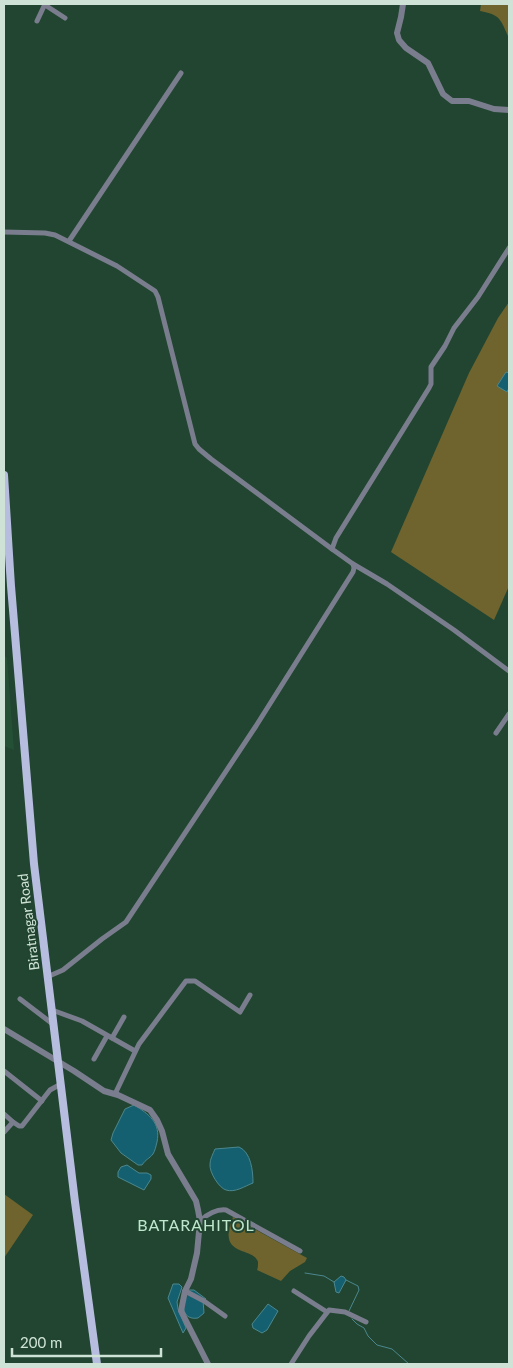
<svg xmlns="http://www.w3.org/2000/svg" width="513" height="1368" viewBox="0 0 513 1368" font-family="Lato,sans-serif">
	<rect width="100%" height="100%" fill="#214530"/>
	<path fill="#245036" d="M4,655L7,658L14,750L4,746Z"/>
	<g fill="#6f632e">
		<path d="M481,4H509V34L508,36C500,18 500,15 480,11Z"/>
		<path d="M509,302V586L494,620L391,552L469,373L498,318Z"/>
		<path d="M4,1194L33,1215L4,1258Z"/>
		<path d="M233,1217L307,1258L305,1262L290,1271L281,1281L257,1270C258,1269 258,1264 258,1262C253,1246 216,1258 233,1217Z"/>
	</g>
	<g fill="#156070" stroke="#4c878e">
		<path d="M506,372L509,373V388L507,392L497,386Z"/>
		<path d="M134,1105C149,1114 161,1123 157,1142C156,1146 155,1151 153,1154C149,1159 146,1159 142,1165H138L121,1153L111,1140L113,1133L125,1109Z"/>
		<path d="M239,1147C251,1152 253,1171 253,1183C245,1186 235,1193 226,1190C219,1188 209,1172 210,1164C210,1159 213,1154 215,1149Z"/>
		<path d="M127,1165L139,1173H147L151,1175V1179L144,1190L118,1177V1172L121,1167Z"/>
		<path d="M341,1276L344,1277L346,1280L339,1293L336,1292L334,1282Z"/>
		<path d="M173,1284H179L182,1287L177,1302L178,1309L186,1328L183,1333L168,1298Z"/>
		<path d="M189,1290H194L206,1299L203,1300L204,1313L198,1318C180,1321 181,1300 189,1290Z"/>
		<path d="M268,1304L278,1311L267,1330L262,1333L253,1328L252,1324Z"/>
	</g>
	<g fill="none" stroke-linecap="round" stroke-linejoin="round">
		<g stroke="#4c878e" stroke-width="1">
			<path d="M305,1273L324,1276L334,1282"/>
			<path d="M346,1280L358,1286L359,1290L349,1311"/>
			<path d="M352,1319L357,1324L364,1328L368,1336L377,1345L392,1349L409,1364"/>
		</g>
		<g stroke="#7a7d8d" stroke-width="5">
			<path d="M45,5L65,18"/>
			<path d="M37,21L45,4"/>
			<path d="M4,232L45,233L55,235L117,266L155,291L158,297L195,444L199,449L211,459L332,549"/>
			<path d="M69,241L181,73"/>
			<path d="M353,564L387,584L454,630L509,671"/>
			<path d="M496,733L509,714"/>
			<path d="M47,977L63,970L102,939L126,922L256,726L353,572L354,568L353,564L332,549L336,538L429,388L431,384V367L445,346L454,328L478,297L509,248"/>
			<path d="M20,999L54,1025"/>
			<path d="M52,1010L82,1021L135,1051"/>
			<path d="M112,1038L124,1017"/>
			<path d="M94,1059L107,1036"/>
			<path d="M4,1071L42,1101"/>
			<path d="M115,1094L139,1044L186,981H195L240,1012L250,995"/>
			<path d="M4,1114L13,1122"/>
			<path d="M4,1132L13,1122L19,1126H22L50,1090L61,1084"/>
			<path d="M200,1221C207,1214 217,1209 226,1210L300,1251"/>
			<path d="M185,1291L204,1301L225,1316"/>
			<path d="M294,1291L327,1312"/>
			<path d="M291,1364L309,1336L329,1310L345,1312L366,1322"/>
		</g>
		<g stroke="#7a7d8d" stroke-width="6">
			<path d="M403,4L401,17L397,33L399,40L406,48L428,63L443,94L452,101H469L494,109L509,110"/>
			<path d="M4,1029L74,1071L104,1091L118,1095L150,1110L157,1120L162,1131L168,1154L196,1201L198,1210L200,1221L197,1253L191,1279L185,1291L181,1311L208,1364"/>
		</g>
		<path stroke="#b6bdde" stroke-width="8" d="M4,475L11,586L34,864L75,1202L97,1364"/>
	</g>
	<g text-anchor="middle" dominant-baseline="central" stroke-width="4" stroke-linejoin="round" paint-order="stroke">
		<g font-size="14" fill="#cee2d5" stroke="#214530">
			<text transform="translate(28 922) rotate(-97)">Biratnagar Road</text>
		</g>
		<g font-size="16" letter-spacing="1" fill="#bfe7cd" stroke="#214530">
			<text x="196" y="1224">BATARAHITOL</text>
		</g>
	</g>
	<rect width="513" height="1368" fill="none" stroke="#cee2d5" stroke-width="10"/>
	<path d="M12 1348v8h149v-8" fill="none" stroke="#cee2d5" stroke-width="2.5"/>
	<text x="20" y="1348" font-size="15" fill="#cee2d5" stroke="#214530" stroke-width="4" paint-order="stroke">200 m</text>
</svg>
